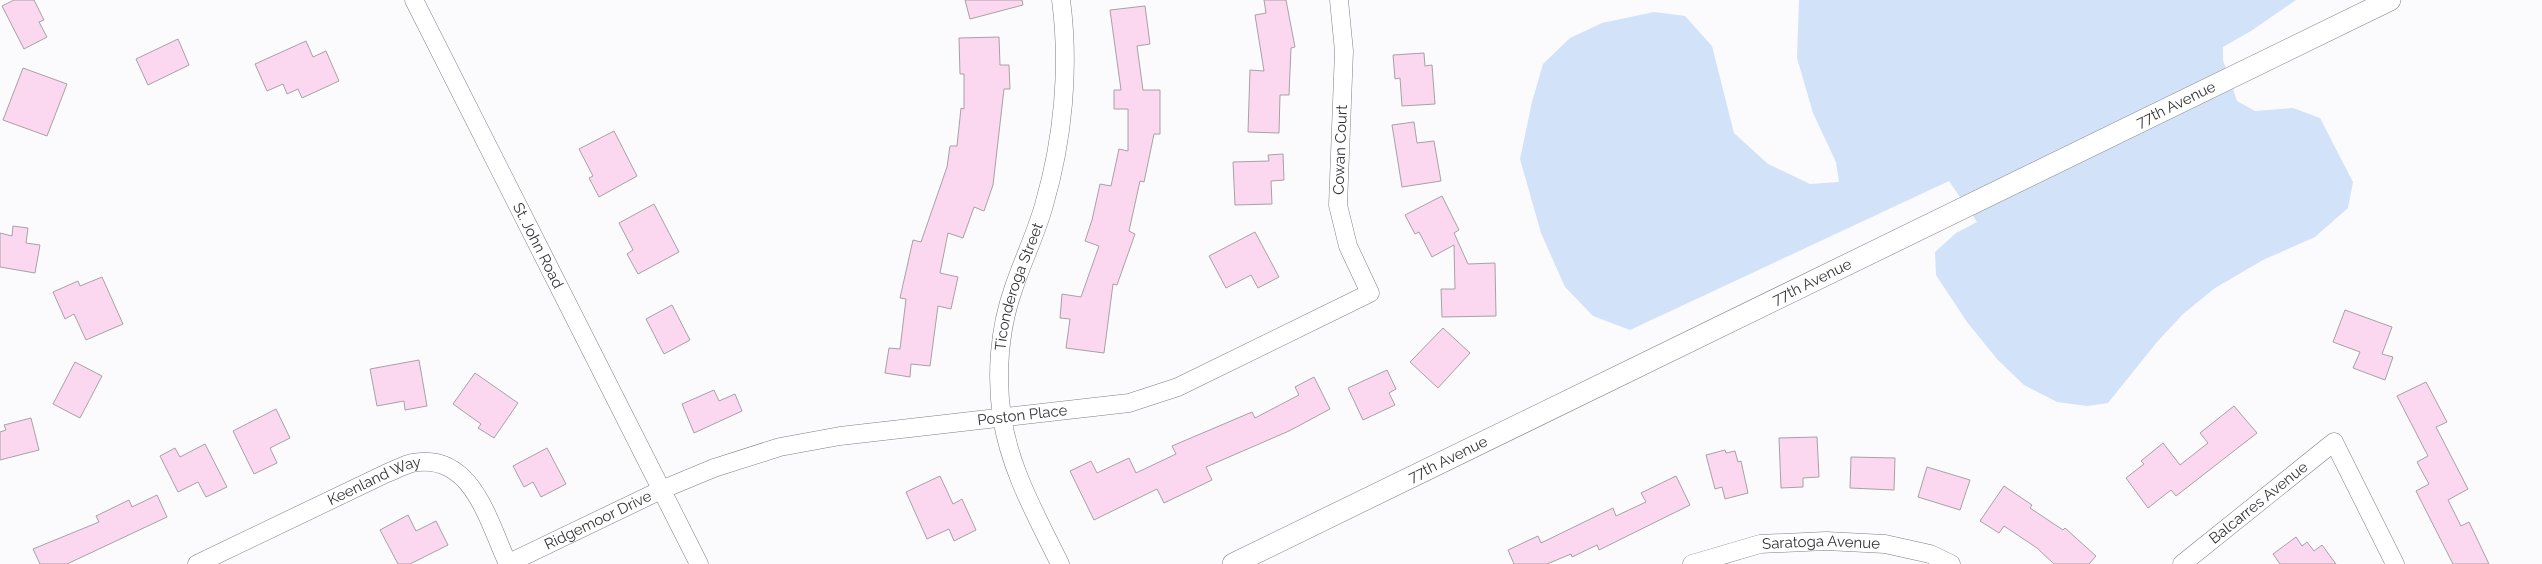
<svg xmlns="http://www.w3.org/2000/svg" width="2542" height="564" viewBox="0 0 2542 564" font-family="Raleway,sans-serif">
	<rect width="100%" height="100%" fill="#fbfbfe"/>
	<path fill="#d1e2f9" d="M1799,0H2296L2251,31L2223,47V60L2237,101L2255,111L2293,108L2320,118L2353,182L2348,208L2315,237L2263,260L2215,288L2183,314L2157,342L2108,403L2087,406L2057,402L2024,385L1997,359L1967,322L1936,275L1935,252L1956,233L1977,222L1949,181L1630,330L1593,316L1565,287L1541,233L1520,159L1532,102L1543,64L1570,38L1602,23L1654,12L1685,16L1712,46L1734,133L1768,164L1810,184L1839,182L1836,162L1813,113L1797,58Z"/>
	<g fill="#fbd8ef" stroke="#a8a1a5">
		<path d="M14,0H34L44,20L39,22L47,37L24,49L2,6Z"/>
		<path d="M965,0H1022L1023,5L970,19Z"/>
		<path d="M1264,0H1286L1295,47L1291,48L1289,95H1280L1279,133L1248,132L1250,70L1264,71L1255,15L1266,13Z"/>
		<path d="M1145,6L1150,44L1137,46L1143,90H1160V134H1154L1144,182L1140,181L1129,231L1135,234L1117,285L1113,284L1104,353L1066,348L1070,319L1060,318L1062,294L1081,297L1099,246L1085,241L1092,220L1100,184L1111,186L1119,149L1128,151V109H1114V90H1121L1110,10Z"/>
		<path d="M999,37L1000,65H1009L1010,89H1004L993,185L984,211L974,207L963,238L948,233L940,273L958,277L951,309L938,306L930,366L911,364L910,377L885,373L889,348L900,349L906,299L900,298L913,240L921,242L947,167L950,146H957L961,108L964,109V74H960L959,38Z"/>
		<path d="M178,39L189,65L148,85L136,59Z"/>
		<path d="M306,41L313,57L326,51L339,81L302,98L298,89L287,94L283,84L267,91L255,64Z"/>
		<path d="M1424,53L1425,66L1432,65L1435,104L1402,106L1400,78L1395,79L1393,55Z"/>
		<path d="M23,68L67,84L47,136L3,120Z"/>
		<path d="M1414,122L1417,143L1434,141L1441,181L1402,187L1392,125Z"/>
		<path d="M614,131L637,176L599,197L589,178L593,176L579,149Z"/>
		<path d="M1283,154L1284,180L1271,181L1272,204L1235,205L1233,162L1269,161L1268,155Z"/>
		<path d="M1442,196L1459,230L1454,233L1468,264L1495,263L1496,316L1442,317L1441,289H1455L1454,245L1432,257L1419,232L1415,234L1405,215Z"/>
		<path d="M654,204L679,252L638,274L627,254L633,250L619,223Z"/>
		<path d="M13,226L28,228L26,243L40,245L35,273L0,267V233L12,236Z"/>
		<path d="M1255,232L1279,277L1258,288L1251,275L1226,288L1209,256Z"/>
		<path d="M102,277L123,324L86,340L74,314L65,319L53,292L78,281L80,286Z"/>
		<path d="M672,305L690,340L664,354L646,319Z"/>
		<path d="M2345,310L2392,327L2382,354L2393,357L2385,380L2353,368L2360,352L2333,342Z"/>
		<path d="M1443,328L1470,353L1438,388L1410,362Z"/>
		<path d="M419,360L427,406L405,410L404,401L377,406L370,369Z"/>
		<path d="M75,362L102,376L80,418L53,404Z"/>
		<path d="M1387,370L1396,389L1389,393L1395,405L1363,420L1348,388Z"/>
		<path d="M475,373L518,403L494,438L478,428L481,424L453,404Z"/>
		<path d="M1314,377L1330,409L1289,431L1206,467L1212,480L1164,503L1157,489L1094,520L1070,471L1091,461L1097,473L1129,458L1136,473L1176,454L1172,446L1252,412L1255,418L1299,395L1295,387Z"/>
		<path d="M2426,382L2447,422L2436,427L2468,489L2448,500L2461,526L2469,522L2489,564H2453L2416,491L2429,484L2417,462L2428,456L2397,396Z"/>
		<path d="M714,390L719,401L735,394L742,411L694,433L682,404Z"/>
		<path d="M2234,406L2257,433L2176,496L2171,490L2148,508L2126,478L2144,464L2141,461L2163,443L2180,465L2208,443L2200,433Z"/>
		<path d="M276,409L290,438L270,448L277,463L254,474L233,431Z"/>
		<path d="M31,418L39,450L0,460V432L6,430L4,425Z"/>
		<path d="M1817,437L1819,477L1803,478V487L1781,488L1779,438Z"/>
		<path d="M205,444L227,487L206,497L198,482L178,492L160,456L175,448L180,457Z"/>
		<path d="M547,448L566,484L541,497L533,482L524,487L513,466Z"/>
		<path d="M1725,450L1726,453L1735,451L1738,462L1741,461L1748,493L1725,499L1722,487L1715,489L1706,455Z"/>
		<path d="M1851,457L1895,458L1894,490L1850,488Z"/>
		<path d="M1927,467L1970,480L1960,510L1918,497Z"/>
		<path d="M940,476L953,504L962,499L976,530L954,541L949,529L927,539L906,492Z"/>
		<path d="M1676,476L1690,505L1599,550L1597,545L1572,557L1571,554L1547,564H1514L1508,550L1538,536L1541,543L1613,508L1616,516L1646,502L1641,493Z"/>
		<path d="M2004,486L2032,505L2030,508L2063,530L2065,528L2096,556L2089,564H2054L2037,548L2004,526L1999,533L1980,521Z"/>
		<path d="M157,495L167,517L67,564H40L33,549L99,522L96,516L129,500L132,507Z"/>
		<path d="M408,515L416,531L436,521L448,545L410,564H398L380,530Z"/>
		<path d="M2296,537L2302,546L2307,542L2314,551L2322,545L2336,564H2280L2273,554Z"/>
	</g>
	<g fill="none" stroke-linecap="round" stroke-linejoin="round">
		<defs>
			<g id="minor">
				<path id="s1" d="M414,0L699,564"/>
				<path id="s2" d="M197,564L387,473C395,470 404,465 412,463C472,451 488,521 508,564"/>
				<path id="s3" d="M507,564L661,490L714,468L780,447L840,436L1129,403L1178,387L1370,293L1348,246L1338,205L1344,51L1339,0"/>
				<path id="s4" d="M1060,564C1037,517 1010,470 1002,417C996,376 999,330 1013,290C1022,262 1036,234 1044,205C1063,140 1070,68 1061,0"/>
				<path id="s5" d="M1692,564L1760,544L1826,541L1885,544L1930,554L1951,564"/>
				<path id="s6" d="M2182,564L2334,442L2395,564"/>
			</g>
			<g id="tertiary">
				<path id="s7" d="M1233,564L2390,0"/>
			</g>
		</defs>
		<use href="#minor" stroke="#7f7f86" stroke-width="19"/>
		<use href="#tertiary" stroke="#7f7f86" stroke-width="22"/>
		<use href="#minor" stroke="#fff" stroke-width="18"/>
		<use href="#tertiary" stroke="#fff" stroke-width="21"/>
	</g>
	<g text-anchor="middle" dominant-baseline="central" stroke-width="4" stroke-linejoin="round" paint-order="stroke">
		<g font-size="15" fill="#343437" stroke="#fbfbfe">
			<text stroke="none"><textPath href="#s7" startOffset="1049">77th Avenue</textPath></text>
			<text stroke="none"><textPath href="#s3" startOffset="1064">Cowan Court</textPath></text>
			<text stroke="none"><textPath href="#s1" startOffset="275">St. John Road</textPath></text>
			<text stroke="none"><textPath href="#s7" startOffset="644">77th Avenue</textPath></text>
			<text stroke="none"><textPath href="#s4" startOffset="292">Ticonderoga Street</textPath></text>
			<text stroke="none"><textPath href="#s3" startOffset="542">Poston Place</textPath></text>
			<text stroke="none"><textPath href="#s7" startOffset="239">77th Avenue</textPath></text>
			<text stroke="none"><textPath href="#s2" startOffset="196">Keenland Way</textPath></text>
			<text stroke="none"><textPath href="#s6" startOffset="98">Balcarres Avenue</textPath></text>
			<text stroke="none"><textPath href="#s3" startOffset="101">Ridgemoor Drive</textPath></text>
			<text stroke="none"><textPath href="#s5" startOffset="132">Saratoga Avenue</textPath></text>
		</g>
	</g>
</svg>
